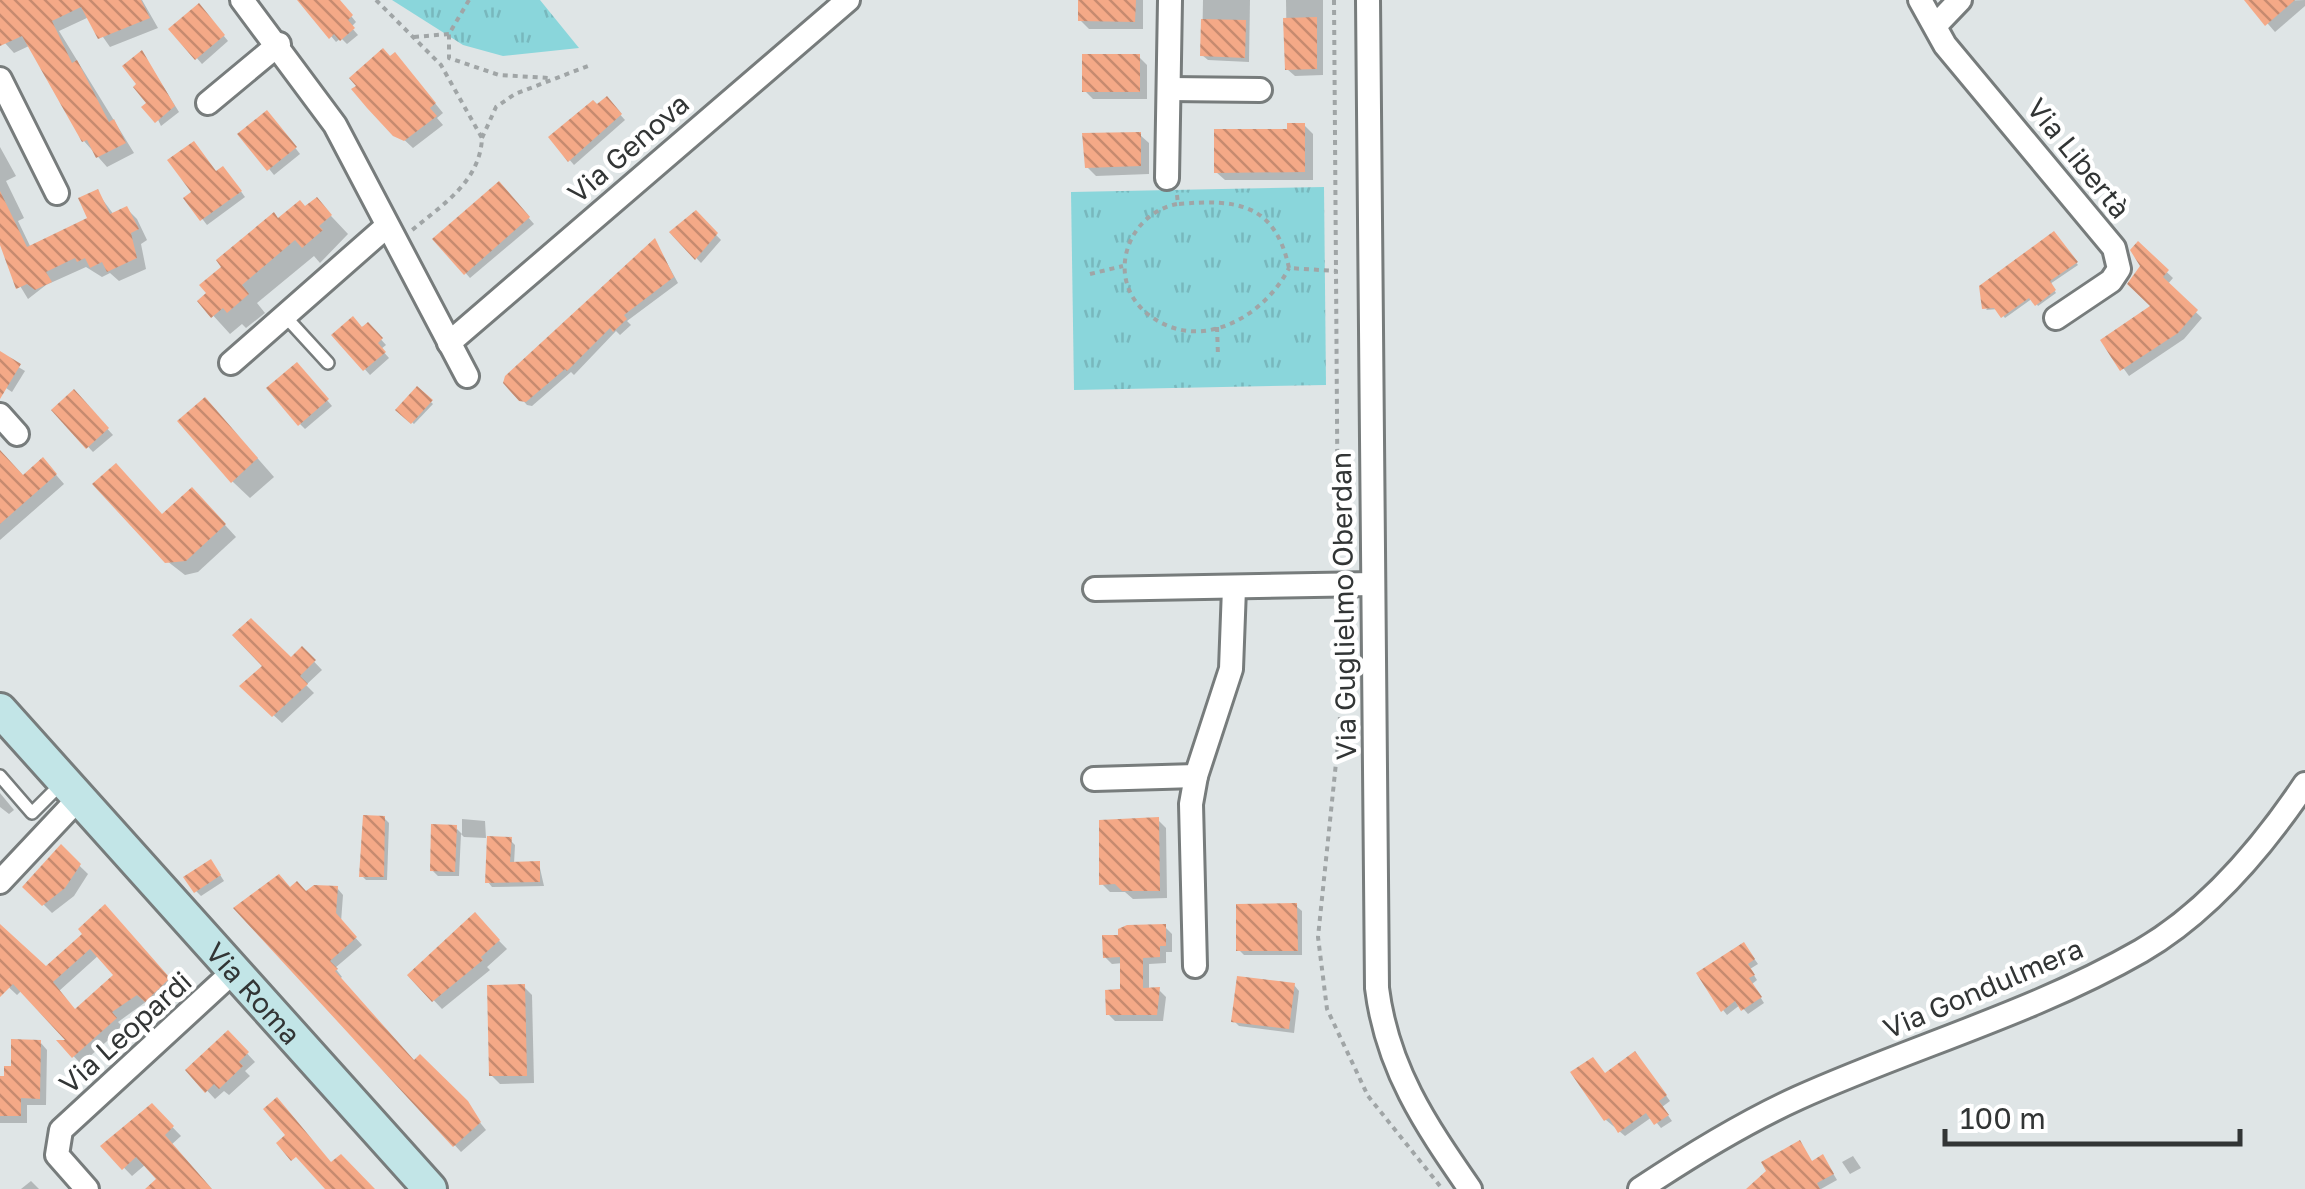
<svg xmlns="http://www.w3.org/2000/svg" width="2305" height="1189" viewBox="0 0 2305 1189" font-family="'Golos Text',sans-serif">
	<defs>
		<pattern id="park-tufts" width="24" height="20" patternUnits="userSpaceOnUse" patternTransform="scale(2.5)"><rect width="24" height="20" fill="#8ad6db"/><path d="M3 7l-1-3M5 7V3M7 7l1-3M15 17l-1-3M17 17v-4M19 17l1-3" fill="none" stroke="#78b8bd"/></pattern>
		<pattern id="building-back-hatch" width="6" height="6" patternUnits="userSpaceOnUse" patternTransform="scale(2.5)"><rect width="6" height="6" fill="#f4a987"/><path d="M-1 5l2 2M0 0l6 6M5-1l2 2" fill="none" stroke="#c68a6f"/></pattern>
	</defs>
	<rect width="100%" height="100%" fill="#dfe5e6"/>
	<g fill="url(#park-tufts)">
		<path d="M392,0H540L579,48L503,56L463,45Z"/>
		<path d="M1324,187L1326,385L1074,390L1071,192Z"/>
	</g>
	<g fill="#0003" fill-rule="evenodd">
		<path d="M11,0H142L158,28L110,47L89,17L59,31L134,153L107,167L84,141L29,46L14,53L5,43L0,5Z"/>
		<path d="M310,0H338L356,22L351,27L358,35L347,44L341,38L336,42L305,5Z"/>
		<path d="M1080,0H1143V29H1089L1080,20Z"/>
		<path d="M1203,0H1250L1249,62L1208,60L1202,55Z"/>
		<path d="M1286,0H1323V75L1295,76L1287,69Z"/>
		<path d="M2305,0V6L2275,32L2249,2Z"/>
		<path d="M204,12L228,41L202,64L172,29Z"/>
		<path d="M1139,57L1147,65V99H1093L1084,90Z"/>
		<path d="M146,59L179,112L161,126L150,103Z"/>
		<path d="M391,59L403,64L443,113L437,118L443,125L413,148L369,107Z"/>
		<path d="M606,99L625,120L574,165L551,138Z"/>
		<path d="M272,118L300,154L274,175L241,134Z"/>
		<path d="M1304,125L1313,134V180H1225L1216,172Z"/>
		<path d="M1140,135L1149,143V174L1096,176L1087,167Z"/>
		<path d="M0,147L16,176L6,181L24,218L18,221L31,248L90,220L97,192L114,215L127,209L137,219L147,240L141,244L146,269L119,281L110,273L102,277L86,267L46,285L28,299L8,266L12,264L0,236Z"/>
		<path d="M216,174H228L245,197L207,225L187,199Z"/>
		<path d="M499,184L534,224L470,278L436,239Z"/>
		<path d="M316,200L348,234L320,263L314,256L257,303L265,313L246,328L242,324L230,334L200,301L279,221Z"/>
		<path d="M696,214L721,240L701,263L673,233Z"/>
		<path d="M2054,235L2078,265L2050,284L2056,293L2038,306L2033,298L2005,318L1998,309L1986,310Z"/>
		<path d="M655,241L678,283L627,321L631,325L620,335L616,331L574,375L571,372L532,406L527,405L507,383Z"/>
		<path d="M2138,245L2173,278L2167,285L2202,318L2184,339L2129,376L2104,341L2153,307Z"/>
		<path d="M368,325L386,345L381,349L389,358L370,375L335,335Z"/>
		<path d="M0,356L25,371L12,392L0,384Z"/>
		<path d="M297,365L332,406L305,429L300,424Z"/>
		<path d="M418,390L433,404L414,424L399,410Z"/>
		<path d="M74,392L113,435L93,452L54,410Z"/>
		<path d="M222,418L274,477L250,498L232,481Z"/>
		<path d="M0,455L23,478L51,469L64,484L0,540Z"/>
		<path d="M204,502L236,537L198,572L185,575L158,554L162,517Z"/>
		<path d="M302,649L322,670L306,685L314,693L282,723L243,687L265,666L291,660Z"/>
		<path d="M0,793L14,810L9,814L0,807Z"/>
		<path d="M384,818L389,823L387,880H366L362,876Z"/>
		<path d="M462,819L485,821L486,838L464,837L461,834L459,876H438L432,870L455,827L462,834Z"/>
		<path d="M1158,820L1166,828L1167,898L1133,899L1125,892H1110L1102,884Z"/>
		<path d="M510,840L515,845L514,864H539L544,886L492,887L488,882Z"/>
		<path d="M61,848L88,874L74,896L52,913L26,887Z"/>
		<path d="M215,867L224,881L201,896L196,891Z"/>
		<path d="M337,888L343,895L341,922L362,945L335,968L342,977L339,979L414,1063L446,1080L486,1130L461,1152L237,909L290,890L307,894Z"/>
		<path d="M1296,906L1302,911V955H1244L1239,950Z"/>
		<path d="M113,916L176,987L154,1008L147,1001L118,1022L123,1027L81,1064L61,1043H70L22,990L17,995L0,979V938L46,970ZM99,955L117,975L75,1012L59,991Z"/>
		<path d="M475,916L507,949L487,967L490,970L442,1009L410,975Z"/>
		<path d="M1165,927L1172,934V952H1166V963L1149,964V990H1159L1166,997L1163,1021H1115L1108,1014L1123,991V963L1112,964L1105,957Z"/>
		<path d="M1748,950L1758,964L1750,969L1757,980L1752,984L1764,1003L1748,1014L1740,1005L1727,1015L1723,1010Z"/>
		<path d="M1294,985L1299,991L1294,1033L1239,1026L1234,1021Z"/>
		<path d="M524,987L532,995L534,1083L500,1084L491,1075Z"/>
		<path d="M228,1033L255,1062L245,1071L250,1076L229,1095L224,1091L215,1099L188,1070Z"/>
		<path d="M40,1042L47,1050L46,1105H27V1123H0V1079H6Z"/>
		<path d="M1640,1059L1670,1101L1662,1107L1672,1121L1661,1128L1652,1117L1625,1136L1606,1120L1574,1073L1606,1076Z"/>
		<path d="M152,1106L181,1136L171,1145L210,1189H153L160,1179L146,1164L132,1176L103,1146Z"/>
		<path d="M1853,1156L1861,1168L1850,1174L1842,1162Z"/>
		<path d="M1827,1163L1837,1180L1821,1189H1750Z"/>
		<path d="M31,1181L39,1189H21Z"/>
	</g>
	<g fill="url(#building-back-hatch)" fill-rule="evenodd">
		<path d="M0,0H141L150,18L98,39L81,7L52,21L72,63L77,60L109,122L114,119L126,143L96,158L87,140L82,142L22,36L0,46Z"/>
		<path d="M297,0H340L353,15L348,20L355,28L340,41L334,34L329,39Z"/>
		<path d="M1078,0H1136L1135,22L1078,21Z"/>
		<path d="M2244,0H2295L2265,26Z"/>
		<path d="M199,3L225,35L195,60L168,29Z"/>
		<path d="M1317,17V69L1285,70L1283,18Z"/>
		<path d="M1201,19L1246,20L1245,58L1200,56Z"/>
		<path d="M383,48L390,56L395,52L436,103L430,108L437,116L404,141L393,136L367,108L351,89L356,86L349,78Z"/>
		<path d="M142,50L175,106L155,123L141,107L146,103L133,87L136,84L122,66Z"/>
		<rect x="1082" y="54" width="58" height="38"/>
		<path d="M607,96L622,114L568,162L548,137L593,100L597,104Z"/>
		<path d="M267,110L297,147L267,171L237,134Z"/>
		<path d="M1287,123H1305V172L1214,173V129H1287Z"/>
		<path d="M1141,132V166L1085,168L1082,133Z"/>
		<path d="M194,141L216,171L223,166L242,191L200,221L183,198L191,192L167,160Z"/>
		<path d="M499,181L530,217L464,275L432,239Z"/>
		<path d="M98,189L110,214L127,206L139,229L131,233L137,258L107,272L102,262L90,268L85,258L77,262L75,258L46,272L52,282L35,290L27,284L16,289L0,245V191L27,247L87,218L78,198Z"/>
		<path d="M317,197L332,215L319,226L323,230L302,248L295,240L242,285L249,294L227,313L223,308L211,318L197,301L206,293L199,285L221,267L216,260L274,212L278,218L300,200L305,206Z"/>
		<path d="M696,210L718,233L695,260L669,232Z"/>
		<path d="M2054,231L2078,262L2050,281L2056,290L2035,306L2029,298L2001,318L1994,308L1982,309L1979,286Z"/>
		<path d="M655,238L674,277L624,315L627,319L613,332L610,328L567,371L565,369L526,402L519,401L503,383L505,376Z"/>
		<path d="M2138,241L2169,270L2163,277L2198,310L2178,333L2120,371L2100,340L2150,306L2127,284L2140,266L2130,250Z"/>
		<path d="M353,316L362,327L368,322L383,338L378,343L386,352L363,371L331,335Z"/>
		<path d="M0,351L21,364L0,399Z"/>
		<path d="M297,362L329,399L298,426L266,388Z"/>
		<path d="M417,386L433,400L411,424L395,410Z"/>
		<path d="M74,389L109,428L86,449L51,410Z"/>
		<path d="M205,397L258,458L231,483L177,421Z"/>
		<path d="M0,450L23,475L43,457L57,474L0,524Z"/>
		<path d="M116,463L162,514L192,487L226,524L186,561L165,563L92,484Z"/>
		<path d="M251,618L291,657L302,646L316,660L300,676L308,684L272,717L239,686L262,666L232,635Z"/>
		<path d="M363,815L385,816L384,877H359Z"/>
		<path d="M1159,817L1160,891H1122L1115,884L1099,885V820Z"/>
		<path d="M431,824L457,825L455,872L430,871Z"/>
		<path d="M487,836L512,837L510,862L540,861V882L485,883Z"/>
		<path d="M61,844L81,864L65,888L42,906L22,887Z"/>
		<path d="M211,859L221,875L194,893L183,877Z"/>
		<path d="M279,874L290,887L297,881L306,891L314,885L338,886L336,913L357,937L330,961L338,969L335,971L414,1060L420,1054L468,1101L481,1122L453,1147L233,908Z"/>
		<path d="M1297,903L1298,951H1236V904Z"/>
		<path d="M105,904L170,978L145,1002L137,995L112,1012L117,1018L72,1058L56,1040H65L13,984L0,997V924L46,966L82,934L78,929ZM90,949L113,975L75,1009L53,982Z"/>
		<path d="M475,912L500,940L481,957L483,960L432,1002L407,975Z"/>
		<path d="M1166,924V946H1160V957L1143,958V988L1160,987L1157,1015H1106L1105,990L1120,989V957L1103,958L1102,935H1118V929L1127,925Z"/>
		<path d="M1744,942L1755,959L1748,964L1755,975L1749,978L1762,997L1741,1011L1735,1001L1721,1012L1696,973Z"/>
		<path d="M1237,976L1295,983L1289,1029L1231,1022Z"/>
		<path d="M525,984L527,1076H489L487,985Z"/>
		<path d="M228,1030L249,1052L239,1062L243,1066L219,1089L214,1084L205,1093L185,1070Z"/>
		<path d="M11,1039L41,1040L40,1099L21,1098V1116H0V1076H4V1066H11Z"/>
		<path d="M1635,1051L1667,1095L1659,1101L1669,1115L1654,1125L1646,1113L1618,1133L1609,1118L1604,1121L1570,1072L1593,1057L1605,1073Z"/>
		<path d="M277,1097L331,1162L341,1154L375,1189H325L296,1157L291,1161L276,1143L285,1135L263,1109Z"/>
		<path d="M152,1103L174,1126L165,1135L212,1189H145L156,1179L136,1157L122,1170L100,1146Z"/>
		<path d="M1800,1140L1812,1161L1823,1154L1834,1174L1817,1183L1820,1189H1746L1766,1171L1761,1162Z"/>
	</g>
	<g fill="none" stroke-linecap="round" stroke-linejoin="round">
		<defs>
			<g id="service">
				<path d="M284,315L328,363"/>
				<path d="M0,776L32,813L62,783"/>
			</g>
			<g id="minor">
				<path d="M242,0L335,125L467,376"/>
				<path d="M1368,0L1377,988C1387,1068 1425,1124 1470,1189"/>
				<path d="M1920,0L1945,45L2114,248L2119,269L2111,281L2056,318"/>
				<path d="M1936,25L1960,0"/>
				<path d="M0,79L57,193"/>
				<path d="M1170,89L1260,90"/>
				<path d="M208,103L279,44"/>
				<path d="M1167,178L1170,0"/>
				<path d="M449,343L848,0"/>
				<path d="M231,363L387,226"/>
				<path d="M0,415L17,434"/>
				<path d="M1095,589L1373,584"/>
				<path d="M1094,779L1196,776"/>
				<path d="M0,882L79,798"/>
				<path d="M1195,966L1191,804L1196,776L1231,669L1234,588"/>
				<path d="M87,1189L57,1155L61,1130L235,970"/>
				<path d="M1640,1189C1691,1155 1743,1123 1798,1098C1911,1047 2033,1013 2141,951C2208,912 2262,848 2305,784"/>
			</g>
			<g id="secondary">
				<path id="s1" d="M0,710L430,1189"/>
			</g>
		</defs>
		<use href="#service" stroke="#777c7c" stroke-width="16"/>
		<use href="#minor" stroke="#777c7c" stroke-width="28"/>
		<use href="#secondary" stroke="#777c7c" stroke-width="38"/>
		<g stroke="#a0a5a6" stroke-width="4" stroke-dasharray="5 5" stroke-linecap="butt">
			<path d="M376,0L441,65L482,138C480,182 442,205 411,231"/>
			<path d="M469,0L449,34V58L499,75L549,78"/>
			<path d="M1334,0L1336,271"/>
			<path d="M414,37L449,34"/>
			<path d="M482,138L496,107L515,94L588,66"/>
			<path d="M1177,195L1178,204C1237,199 1275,203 1289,268L1336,271L1338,562"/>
			<path d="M1177,204C1126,214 1104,281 1149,315C1200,354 1264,317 1289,268"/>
			<path d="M1090,274L1123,266"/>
			<path d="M1217,327L1218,356"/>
			<path d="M1338,607L1340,724L1318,937L1327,1009L1368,1096L1440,1186"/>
		</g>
		<use href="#service" stroke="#fff" stroke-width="11"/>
		<use href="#minor" stroke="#fff" stroke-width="22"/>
		<use href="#secondary" stroke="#c2e5e7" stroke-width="32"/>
	</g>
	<g text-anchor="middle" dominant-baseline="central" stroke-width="9" stroke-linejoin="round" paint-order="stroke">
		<g font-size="28" fill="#323535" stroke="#fff">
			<text transform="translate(628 148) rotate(-41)">Via Genova</text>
			<text transform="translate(2079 158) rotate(51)">Via Libertà</text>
			<text transform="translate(1343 606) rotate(-91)">Via Guglielmo Oberdan</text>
			<text transform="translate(1983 988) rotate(-23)">Via Gondulmera</text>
			<text stroke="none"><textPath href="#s1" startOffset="380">Via Roma</textPath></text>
			<text transform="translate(125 1032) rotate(-42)">Via Leopardi</text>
		</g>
	</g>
	<path d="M1945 1129v15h295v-15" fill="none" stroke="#323535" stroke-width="5"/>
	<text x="1960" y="1129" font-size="30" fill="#323535" stroke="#ffffff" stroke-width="8" paint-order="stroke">100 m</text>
</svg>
